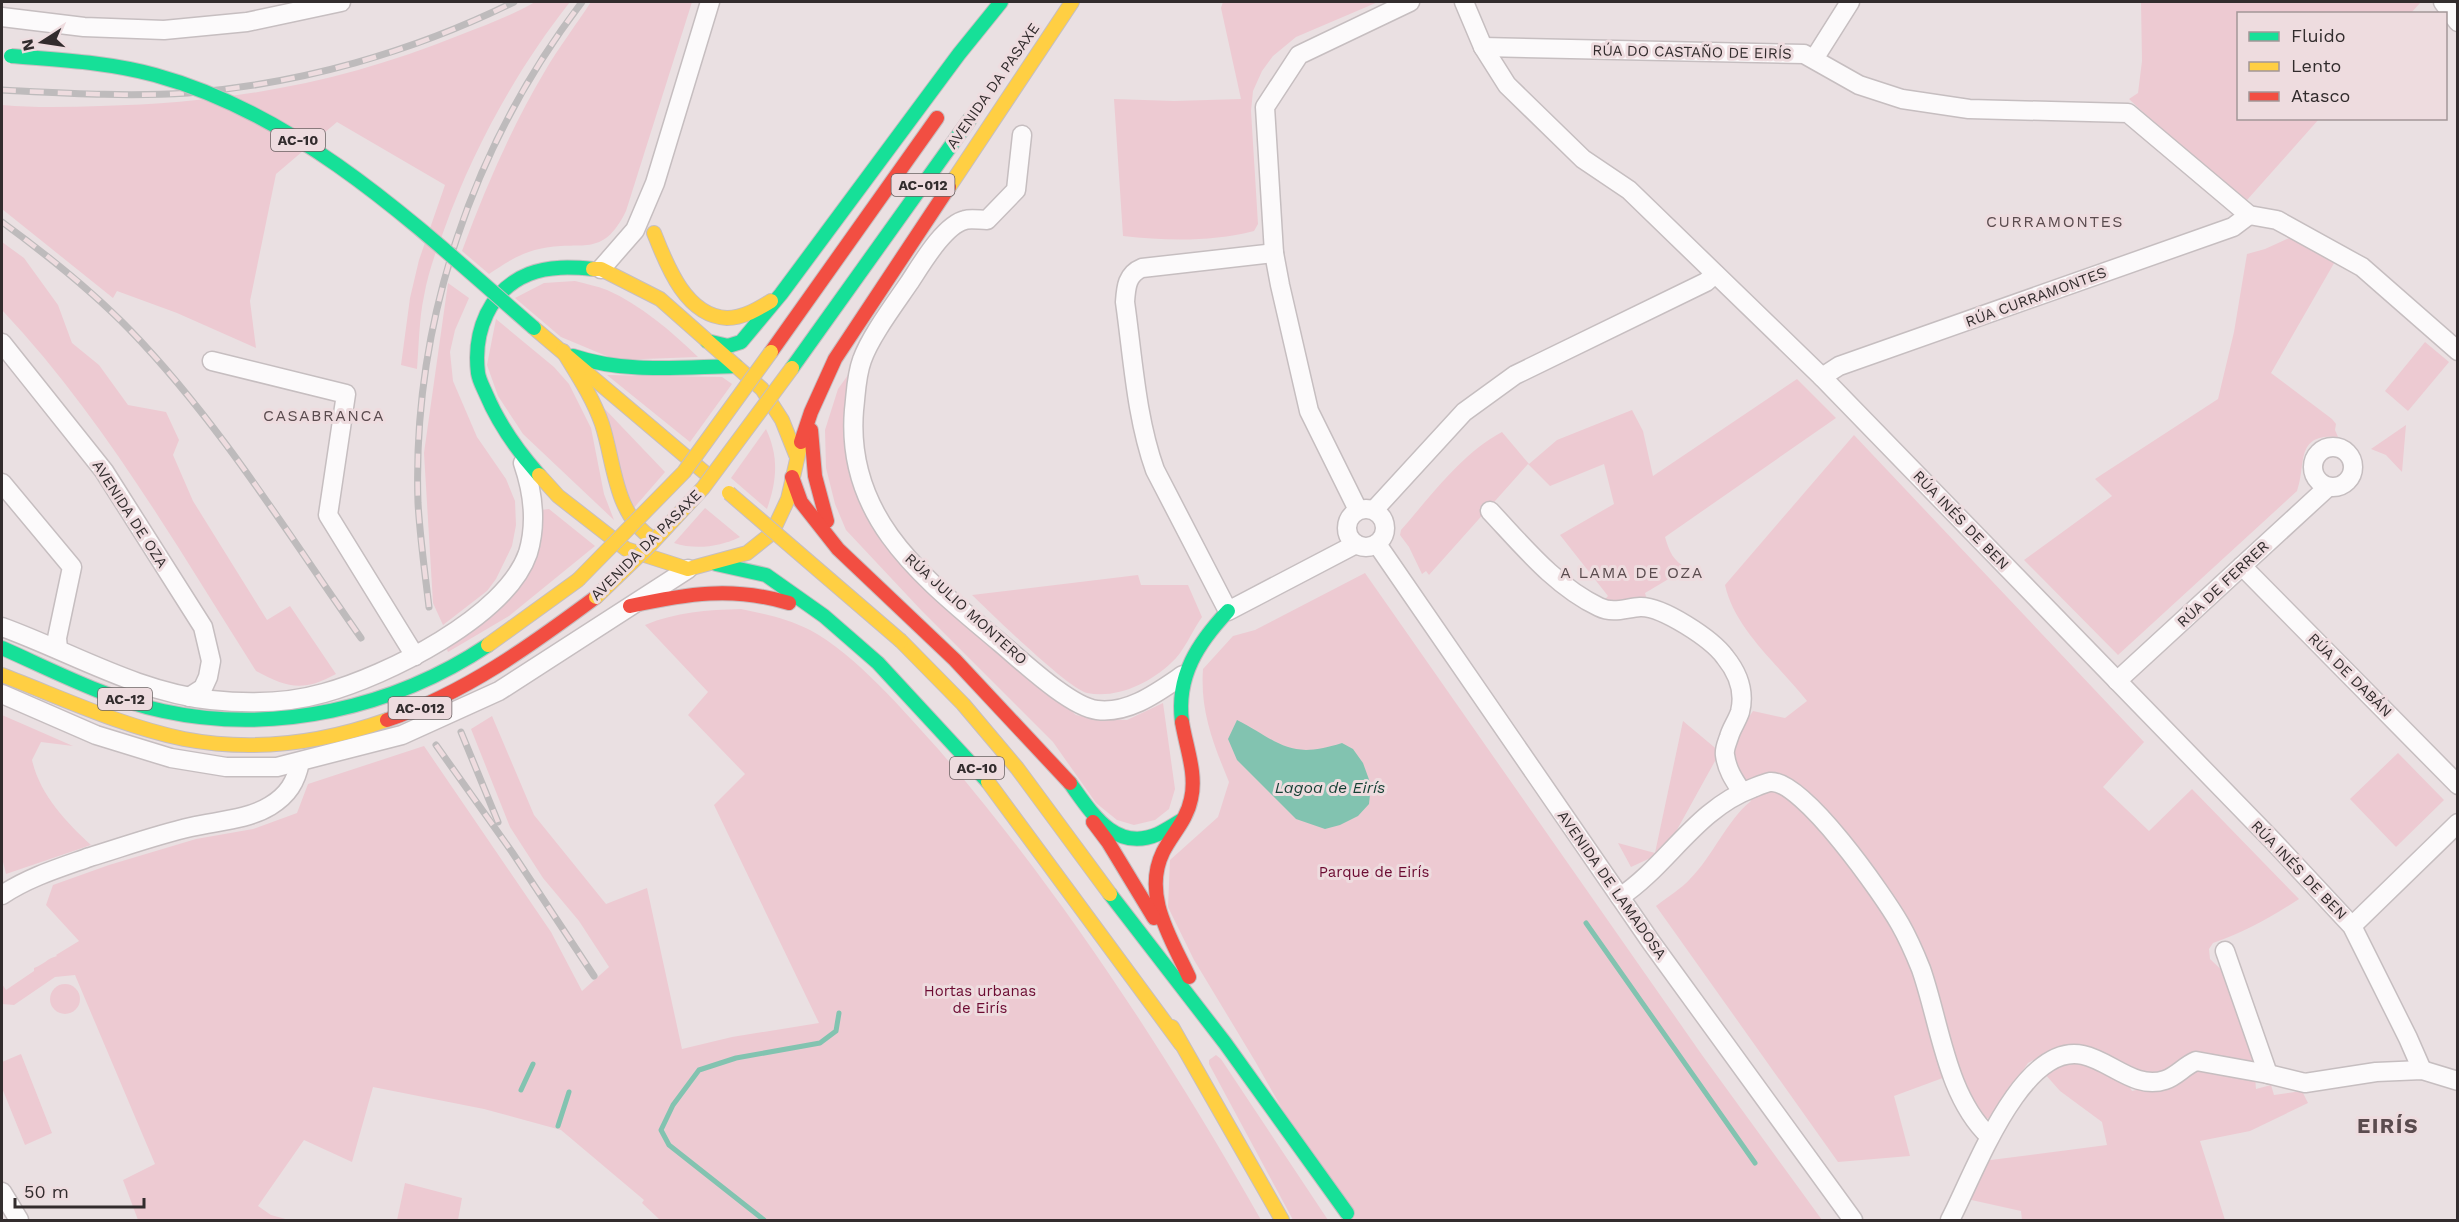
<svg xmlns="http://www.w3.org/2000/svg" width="2459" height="1222" viewBox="0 0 2459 1222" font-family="'Work Sans',sans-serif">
	<rect width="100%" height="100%" fill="#eae0e2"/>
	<g fill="#edcad2">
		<path d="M535,2H570C517,69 473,149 444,230C436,251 428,273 424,296C419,319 419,345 417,369L401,365L410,298L419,260L445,185L337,122L276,174L250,301L256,348L177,313L117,291L113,298L2,209V105C35,108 68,107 101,106C228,103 342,83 460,35C486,25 511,16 535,2Z"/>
		<path d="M591,2H692L626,211C602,260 582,239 539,249C521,253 505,263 489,274L462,251C485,189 511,128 545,71C559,47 576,25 591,2Z"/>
		<path d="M1223,2H1378L1296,37L1273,56L1262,71L1253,91L1251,111L1258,224L1254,231C1211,242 1167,241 1123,236L1114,99L1174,101L1241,99L1221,8Z"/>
		<path d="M2141,2H2421L2411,13L2238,14V118L2319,119L2247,200L2180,147L2129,99L2138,93L2142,61Z"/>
		<path d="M2296,235L2337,258L2271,373L2332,419L2336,424L2335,430L2338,437C2294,433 2307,464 2297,491L2118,655L2024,560L2112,496L2095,479L2218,399L2234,332L2247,254L2265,249Z"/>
		<path d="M2,242L24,258L58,305L72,343L99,365L128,405L166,412L179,440L173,455L193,501L267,620L290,606L336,674C303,692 288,688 256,671C177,547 103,417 2,310Z"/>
		<path d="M575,281C586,284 597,286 607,290C641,305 671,331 698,357L616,360L561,337L515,298L544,283Z"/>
		<path d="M448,283L469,298L455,330L450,352L453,381L477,437L506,479L515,501L516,525L512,546L496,579L487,591L443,625L433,603L424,453Z"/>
		<path d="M496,319L554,367L569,384L591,428L604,494L614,520L523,434L498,396L487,365Z"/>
		<path d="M2425,342L2449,362L2408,411L2385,391Z"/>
		<path d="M853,368L845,409L857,490L873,528L883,544L935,595L1076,715L1096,719L1127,720L1163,703L1175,789L1169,809L1155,820L1134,825L1117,820L1096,803L1053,742L921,610L846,530L835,504L826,468L825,430L838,389Z"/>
		<path d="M607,375L722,377L732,384L690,442Z"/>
		<path d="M1797,379L1836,418L1665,537C1669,551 1673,561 1687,568L1645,593L1647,600L1600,605L1608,596L1560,535L1614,504L1604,464L1550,486L1528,464L1429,575L1426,571L1422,574L1409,547L1400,535L1401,530C1431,496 1461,454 1502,432L1529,464L1557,440L1632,410L1643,431L1653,476Z"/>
		<path d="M601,405L665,472L632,510Z"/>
		<path d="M2406,425L2402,472L2386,455L2371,449Z"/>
		<path d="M766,429C779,457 777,480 767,509L731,478Z"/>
		<path d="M1854,435L2144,742L2103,787L2149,831L2192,789L2299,899C2271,917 2245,932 2213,943L2209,949L2210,959L2228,976L2254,1065L2147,1075L2089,1049L2069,1046L2044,1054L2028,1063L1990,1119L1979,1116L1959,1072L1894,1096L1910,1156L1838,1162L1656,906C1667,897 1681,889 1690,879C1713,856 1727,820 1751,801L1733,760L1734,739L1753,711L1785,718L1807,701C1779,665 1735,630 1725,585Z"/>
		<path d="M705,508L740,537C720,547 695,550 674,543Z"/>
		<path d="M549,509L595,546L509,616L448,652L446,647L494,612L541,510Z"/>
		<path d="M1365,573L1702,1055L1822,1220H1345L1255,1061L1194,960L1168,907L1170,860L1218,817L1229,782C1213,743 1200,711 1203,669L1233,636L1255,630Z"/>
		<path d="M1138,575L1141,585H1188L1202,617C1192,631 1184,652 1171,663C1150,683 1117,699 1087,693C1068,689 991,613 972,595Z"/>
		<path d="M741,609C765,614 788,619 810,630C854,653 906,713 939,750C1063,894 1168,1056 1261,1220H660L642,1203L644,1200L561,1130L484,1109L373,1087L352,1162L304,1140L258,1206L271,1215L289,1220H138L123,1180L155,1164L75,975L55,977L14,1005L2,1004V984L6,990L34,971V968C45,964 46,959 57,956L56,955L79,941L46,905L53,885L109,865L196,839L253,829L297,813L308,784L424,746L551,932L582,991L609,967L579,921L543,878L510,827L471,729L492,716L534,815L606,904L647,888L682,1049L732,1037L819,1023L714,805L745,774L688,715L708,692L645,625C676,612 707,610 741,609Z"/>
		<path d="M2,715L73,746L41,742L32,760C40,795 66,822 91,845L6,874L2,858Z"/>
		<path d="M1683,721L1720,752L1673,837L1657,855L1631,867L1618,843L1655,853Z"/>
		<path d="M2398,753L2444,800L2396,847L2350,799Z"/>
		<circle cx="65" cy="999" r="15"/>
		<path d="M21,1054L52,1133L25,1145L2,1088V1062Z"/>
		<path d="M1216,1055L1221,1059L1328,1220H1293L1209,1064V1060Z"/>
		<path d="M2074,1060L2127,1083L2132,1091L2185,1079L2187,1073L2199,1069L2255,1077L2256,1089L2271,1085L2274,1095L2302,1091L2308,1103L2250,1131L2200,1141L2225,1220H2022L2021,1211L1967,1199L1983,1161L2107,1145L2102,1122L2060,1091L2044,1073Z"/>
		<path d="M405,1183L462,1198L458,1220H397Z"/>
	</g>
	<path fill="#82c3b0" d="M1237,720C1281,743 1289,760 1342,743L1353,749L1363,763L1371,785L1369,804L1358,816L1340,825L1325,829L1296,819L1237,760L1228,739Z"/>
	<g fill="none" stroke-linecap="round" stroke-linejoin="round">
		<g stroke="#82c3b0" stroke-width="5">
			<path d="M1586,923L1755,1163"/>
			<path d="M521,1090L533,1064"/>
			<path d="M558,1126L569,1092"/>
			<path d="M764,1220L669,1145L661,1130L673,1105L699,1070L736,1058L820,1043L836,1031L839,1013"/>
		</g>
		<defs>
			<g id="street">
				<path d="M1464,2L1483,47L1507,85L1583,159L1629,190L1822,377L2272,840L2352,926L2408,1038L2422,1070"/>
				<path d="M2443,2L2458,22"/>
				<path d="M2,17L84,27L164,30L247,22L341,2"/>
				<path d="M1483,47L1804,54L1859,85L1902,99L1969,109L2128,113L2249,215L2277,220L2362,267L2458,351"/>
				<path d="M1814,59L1850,2"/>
				<path d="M1022,135L1016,190L987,220C980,220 971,218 965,220C944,225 921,265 909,283C894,305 870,337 862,360C856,376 856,394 854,410C845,519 924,578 998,641C1021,660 1070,707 1097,710C1129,714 1158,692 1183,675"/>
				<path d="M1274,253L1142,268C1127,274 1126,287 1125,302C1133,358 1136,417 1155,470L1228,611L1356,544"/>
				<path d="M601,269L635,230L655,183L710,2"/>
				<path d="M2,343L104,471L203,627L211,661L208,677L203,688L189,697"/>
				<path d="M212,361L346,394L328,515L415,656"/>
				<path d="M1822,377L1839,366L2233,227L2249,215"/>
				<circle cx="2333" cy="467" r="20"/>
				<path d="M2,483L72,567L57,638L58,649"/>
				<circle cx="1366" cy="528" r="19"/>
				<path d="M1358,510L1309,411L1280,285L1274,253L1265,107L1299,55L1410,2"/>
				<path d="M1374,510L1464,412L1515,375L1706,282L1715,274"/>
				<path d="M1490,511C1523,546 1555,586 1599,607C1613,614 1626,608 1640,607C1662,606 1712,639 1725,657C1738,673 1745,692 1740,712C1737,721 1731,729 1729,737C1727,743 1724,749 1725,755C1727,770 1734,780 1742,792"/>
				<path d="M1377,544L1651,942L1853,1220"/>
				<path d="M2242,566L2458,785"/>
				<path d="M2,627C71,652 137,692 211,700C247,704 289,703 324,693C386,676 506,617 528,553C537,523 533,492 523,463"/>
				<path d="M2117,681L2328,487"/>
				<path d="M2,694L96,735L171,758L226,767H277L402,735L499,691L688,569"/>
				<path d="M2,895C29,877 59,868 90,857C123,847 156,835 191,827C216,821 247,820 270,806C288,795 296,782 300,762"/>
				<path d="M1620,897C1668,865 1696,809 1753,788C1758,786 1765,783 1770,782C1802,778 1884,896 1900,924C1908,938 1915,954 1921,969C1940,1023 1946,1095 1989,1136"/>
				<path d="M2352,926L2458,823"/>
				<path d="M2225,951L2268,1074"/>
				<path d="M2,1192L19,1220"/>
				<path d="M1950,1220C1973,1177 2021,1041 2083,1055C2111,1061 2135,1090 2165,1080C2177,1076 2184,1066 2196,1061L2268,1074L2305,1083L2376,1072L2422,1070L2458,1081"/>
			</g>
			<g id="fast">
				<path d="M707,341L728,346L741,342L781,294L959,54L1001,2"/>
				<path d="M573,356C627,374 681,367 736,366"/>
				<path d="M792,368L970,119"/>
				<path d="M539,475C517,450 499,425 486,394C483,387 479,380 478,373C473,332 489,290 529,274C549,266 572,267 593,269"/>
				<path d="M716,564L766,575L824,616L878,663L988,782"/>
				<path d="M2,648C54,671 107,699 163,711C274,735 394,708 488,645"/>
				<path d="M1182,722C1176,676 1198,643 1228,611"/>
				<path d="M1070,783C1091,812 1115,853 1158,834C1166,830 1174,825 1182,820"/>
				<path d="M1110,894L1225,1043L1347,1213"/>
			</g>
			<g id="slow">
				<path d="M949,187L1072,2"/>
				<path d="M654,233C667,266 686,316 727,318C743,318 758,309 771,301"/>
				<path d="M593,269H601L660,299L762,389L782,420L796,455"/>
				<path d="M534,328L710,477"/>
				<path d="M563,351C577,374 593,398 602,424C615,464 614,514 653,539"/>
				<path d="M539,475L558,496L626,549L688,569L747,553L772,533L788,499L801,442"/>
				<path d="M901,641L963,704L1017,768L1110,894"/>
				<path d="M488,645L578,580"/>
				<path d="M2,675C62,698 121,726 184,739C252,752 322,743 387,720"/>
				<path d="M988,782L1181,1044"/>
				<path d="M1172,1027L1282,1220"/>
			</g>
			<g id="jam">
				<path d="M771,352L937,118"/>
				<path d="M811,430L815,476L827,521"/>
				<path d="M801,442L811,412L835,359L949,187"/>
				<path d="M792,477L801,502L838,549L955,660L1070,783"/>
				<path d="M630,606C686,594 732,586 789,603"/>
				<path d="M387,720C465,693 530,646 596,597"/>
				<path d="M1182,722C1186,747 1197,774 1191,799C1187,820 1172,834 1163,852C1142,895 1171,938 1189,977"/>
				<path d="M1093,822L1108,842L1154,918"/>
			</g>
		</defs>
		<use href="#street" stroke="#c6bec0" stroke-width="21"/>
		<use href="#fast" stroke="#c6bec0" stroke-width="16"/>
		<use href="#slow" stroke="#c6bec0" stroke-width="16"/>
		<use href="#jam" stroke="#c6bec0" stroke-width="16"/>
		<use href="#street" stroke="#fcfafb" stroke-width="18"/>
		<use href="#fast" stroke="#16e098" stroke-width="14"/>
		<use href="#slow" stroke="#ffcf43" stroke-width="14"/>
		<use href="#jam" stroke="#f24e42" stroke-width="14"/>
		<defs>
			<g id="rail">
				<path d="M2,90C63,93 126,97 188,93C300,84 413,52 514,2"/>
				<path d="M2,222C47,255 91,290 130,330C219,422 288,534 361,638"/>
				<path d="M429,607C425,573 420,538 418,503C412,322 473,145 582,2"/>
				<path d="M461,732L498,822"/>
				<path d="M436,745L512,852L594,976"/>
			</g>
		</defs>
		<use href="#rail" stroke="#bebbbc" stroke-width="7"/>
		<use href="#rail" stroke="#eedcdf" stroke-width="4.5" stroke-dasharray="14" stroke-linecap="butt"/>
		<defs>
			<path id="fast-bridge" d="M11,56C59,60 108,62 155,75C304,116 421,230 534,328"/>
			<g id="slow-bridge">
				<path d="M729,493L901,641"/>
				<path d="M578,580L684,472L771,352"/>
				<path d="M596,597L651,544L703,488L792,368"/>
			</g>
		</defs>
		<use href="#fast-bridge" stroke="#c6bec0" stroke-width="16" stroke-linecap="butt"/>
		<use href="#slow-bridge" stroke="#c6bec0" stroke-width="16" stroke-linecap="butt"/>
		<use href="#fast-bridge" stroke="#16e098" stroke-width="14"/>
		<use href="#slow-bridge" stroke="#ffcf43" stroke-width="14"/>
	</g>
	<g text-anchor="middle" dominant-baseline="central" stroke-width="6" stroke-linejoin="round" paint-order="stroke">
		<g fill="#eedcdf" stroke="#6a6162" stroke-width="1.5">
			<rect x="271" y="129" width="54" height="22" rx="4.5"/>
			<rect x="891.5" y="174" width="63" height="22" rx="4.5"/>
			<rect x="98" y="688" width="54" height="22" rx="4.5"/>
			<rect x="388.5" y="697" width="63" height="22" rx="4.5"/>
			<rect x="950" y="757" width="54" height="22" rx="4.5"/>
		</g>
		<g font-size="14" font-weight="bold" fill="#322c2d">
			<text x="298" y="140">AC-10</text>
			<text x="923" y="185">AC-012</text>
			<text x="125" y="699">AC-12</text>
			<text x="420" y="708">AC-012</text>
			<text x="977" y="768">AC-10</text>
		</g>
		<g font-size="15" fill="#322c2d" stroke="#eedcdf">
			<text transform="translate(1692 52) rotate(1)">RÚA DO CASTAÑO DE EIRÍS</text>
			<text transform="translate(993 86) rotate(-55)">AVENIDA DA PASAXE</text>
			<text transform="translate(2036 297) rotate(-20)">RÚA CURRAMONTES</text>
			<text transform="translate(130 514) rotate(57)">AVENIDA DE OZA</text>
			<text transform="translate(1961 520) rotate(46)">RÚA INÉS DE BEN</text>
			<text transform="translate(646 545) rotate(-45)">AVENIDA DA PASAXE</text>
			<text transform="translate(2223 584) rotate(-43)">RÚA DE FERRER</text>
			<text transform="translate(966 609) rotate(42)">RÚA JULIO MONTERO</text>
			<text transform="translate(2350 675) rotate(45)">RÚA DE DABÁN</text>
			<text transform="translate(2299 870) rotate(46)">RÚA INÉS DE BEN</text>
			<text transform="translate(1612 885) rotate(55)">AVENIDA DE LAMADOSA</text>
		</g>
		<g font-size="15" fill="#6c0b32" stroke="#eedcdf">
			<text x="1374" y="872">Parque de Eirís</text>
			<text x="980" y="991">Hortas urbanas<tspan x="980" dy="17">de Eirís</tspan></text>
		</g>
		<g font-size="16" letter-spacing="1.5" fill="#5b4c4f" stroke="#eedcdf">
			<text x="2055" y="221">CURRAMONTES</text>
			<text x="324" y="415">CASABRANCA</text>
			<text x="1632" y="572">A LAMA DE OZA</text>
		</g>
		<g font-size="16" font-style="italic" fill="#133f33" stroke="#eedcdf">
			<text x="1330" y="787">Lagoa de Eirís</text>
		</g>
		<g font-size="21" font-weight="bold" letter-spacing="1.5" fill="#5b4c4f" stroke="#eedcdf">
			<text x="2388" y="1125">EIRÍS</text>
		</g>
	</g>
	<rect width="2459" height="1222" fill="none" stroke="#322c2d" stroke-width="6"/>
	<rect x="2237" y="12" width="210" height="108" fill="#eedcdf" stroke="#a39698" stroke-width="1.5"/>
	<rect x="2249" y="32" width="30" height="9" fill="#16e098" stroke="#a39698" stroke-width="1.5"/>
	<text x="2291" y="42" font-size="18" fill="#322c2d">Fluido</text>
	<rect x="2249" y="62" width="30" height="9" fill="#ffcf43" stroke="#a39698" stroke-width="1.5"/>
	<text x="2291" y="72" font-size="18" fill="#322c2d">Lento</text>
	<rect x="2249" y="92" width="30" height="9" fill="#f24e42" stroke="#a39698" stroke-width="1.5"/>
	<text x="2291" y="102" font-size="18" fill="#322c2d">Atasco</text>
	<g transform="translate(42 42) rotate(258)" stroke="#eedcdf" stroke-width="4.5" paint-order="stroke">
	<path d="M0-4.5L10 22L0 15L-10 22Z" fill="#322c2d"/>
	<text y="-9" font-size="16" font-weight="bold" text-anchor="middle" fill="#322c2d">N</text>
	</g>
	<path d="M15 1198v9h129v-9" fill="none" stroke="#322c2d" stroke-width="3"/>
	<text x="24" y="1198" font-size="18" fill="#322c2d" stroke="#eedcdf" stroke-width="4.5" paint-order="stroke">50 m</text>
</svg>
